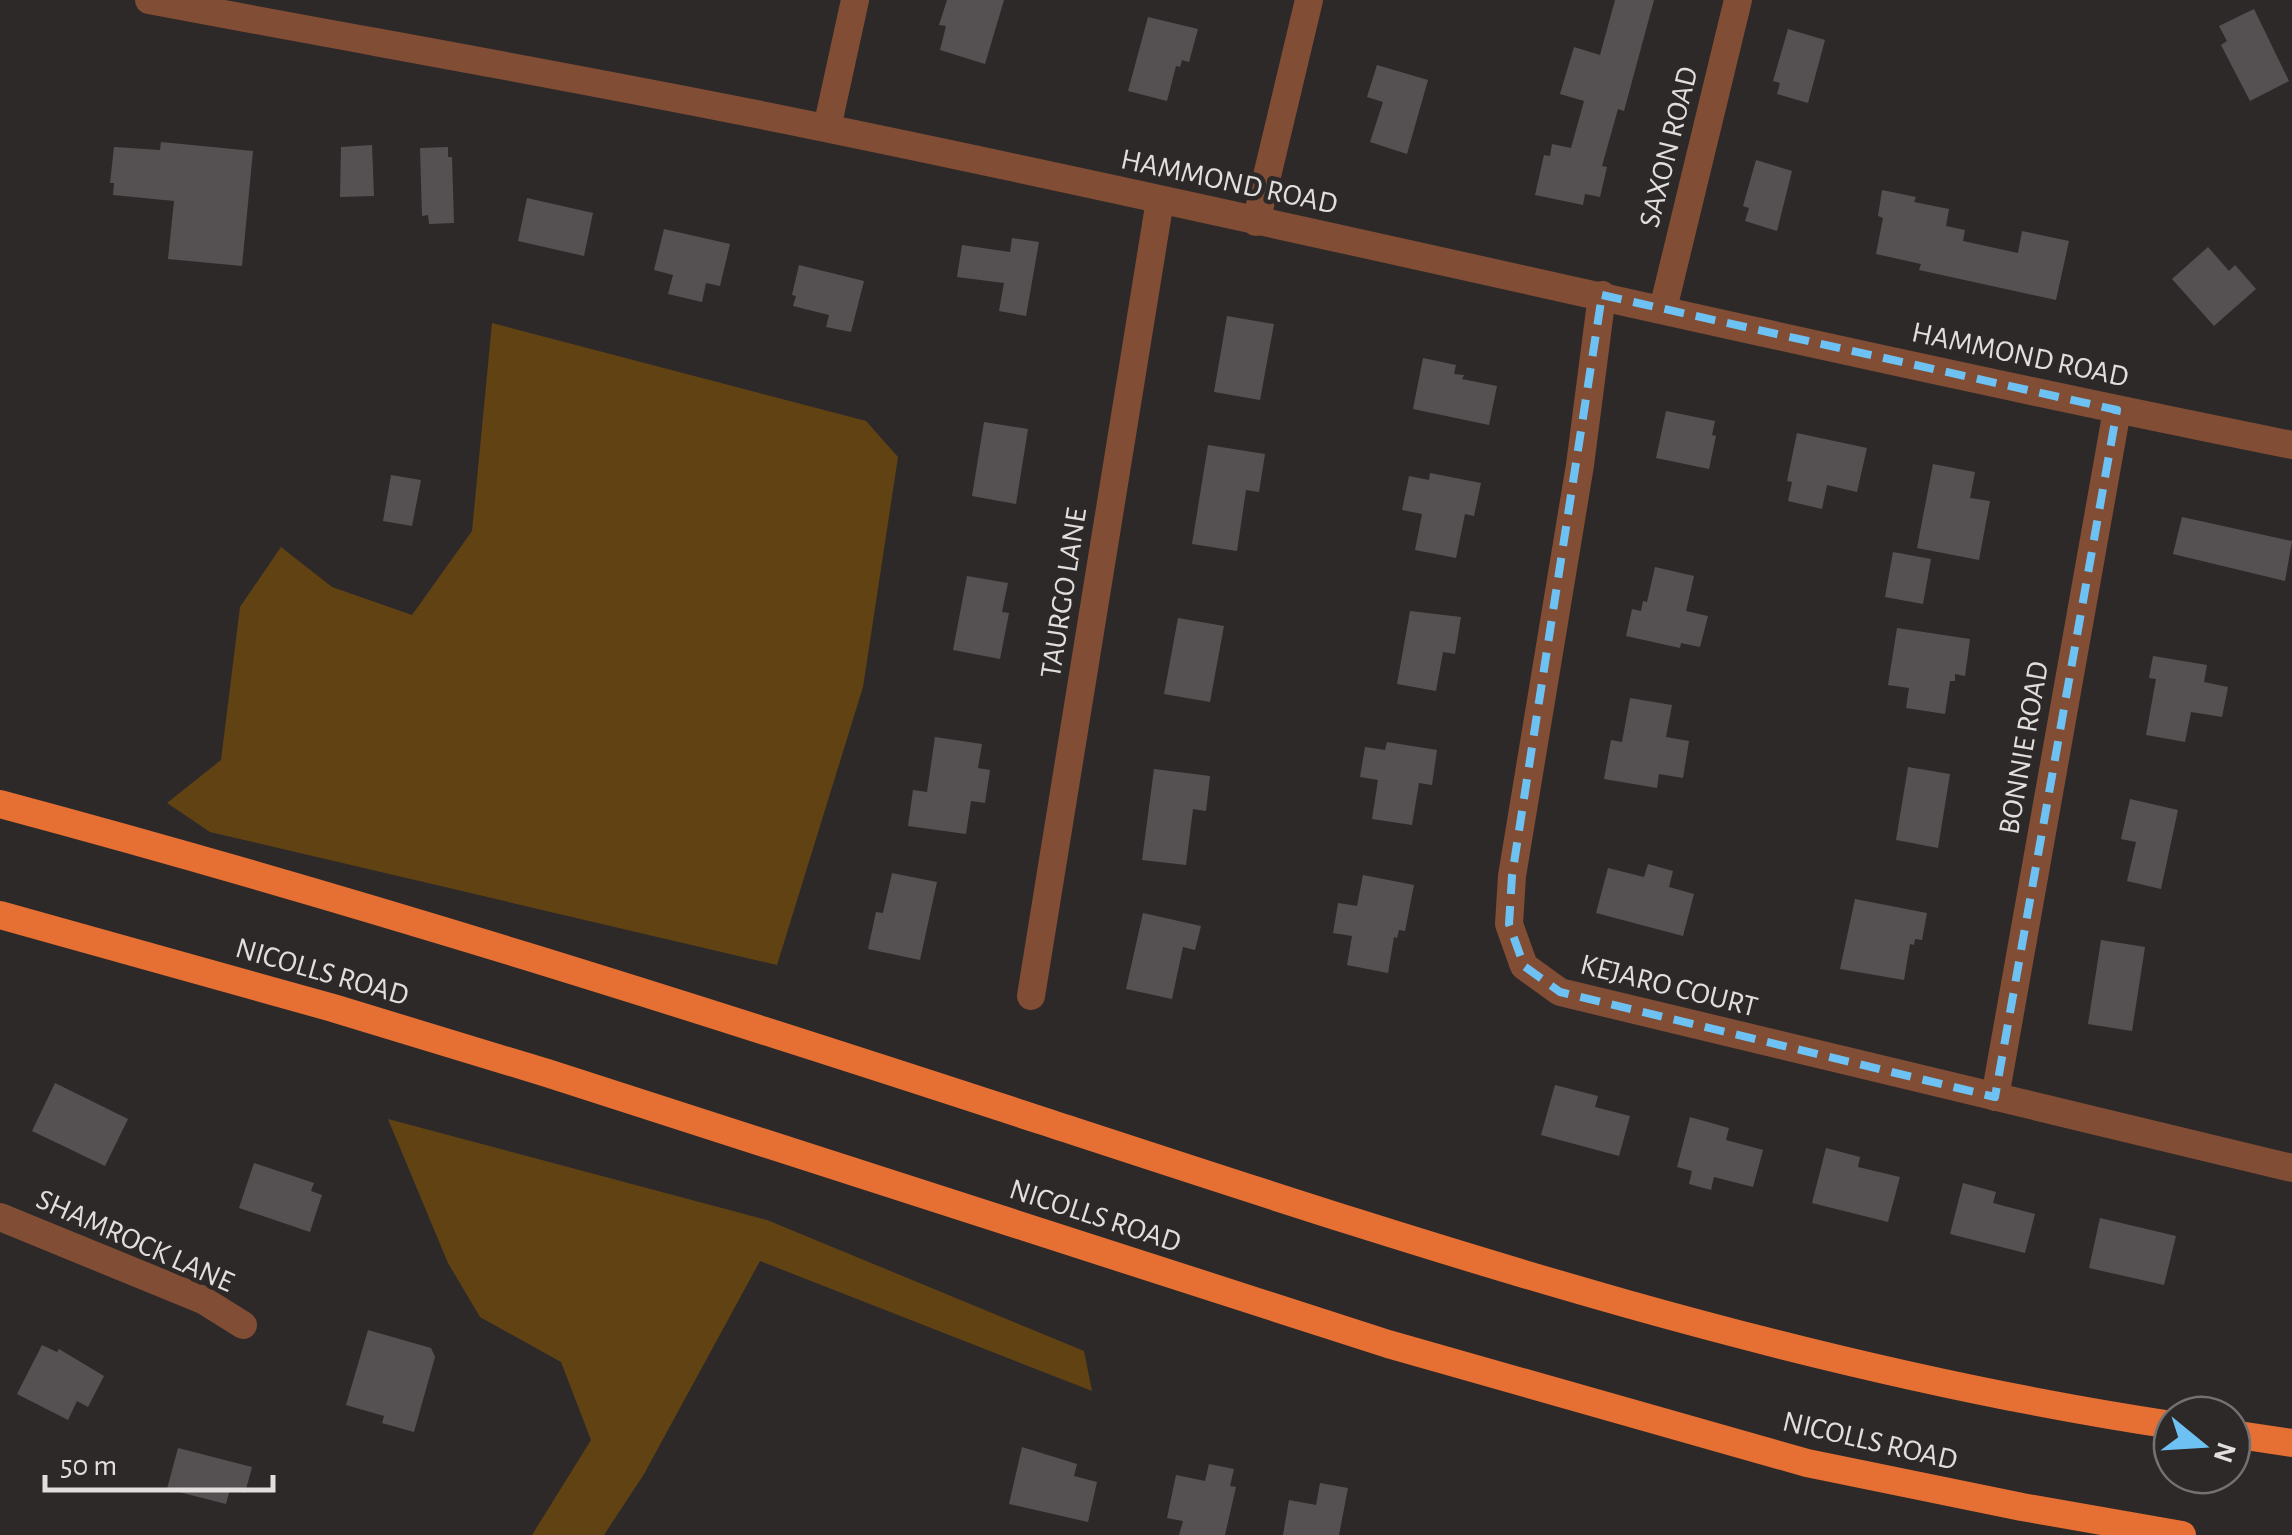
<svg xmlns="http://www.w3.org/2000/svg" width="2292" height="1535" viewBox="0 0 2292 1535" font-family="'Alegreya Sans',sans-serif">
	<rect width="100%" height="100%" fill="#2e2929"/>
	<g fill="#614213">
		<path d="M492,323L866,421L898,457L863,687L777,965L210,832L167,803L221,760L240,607L281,547L332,587L412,615L472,531Z"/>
		<path d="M388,1119L767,1220L1084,1351L1092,1391L760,1261L644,1474L604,1535H532L591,1440L561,1362L480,1317L448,1263Z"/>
	</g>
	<g fill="#555153">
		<path d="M947,0H1004L985,64L940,50L946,26L939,25Z"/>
		<path d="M1615,0H1654L1624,111L1618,109L1602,166L1607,167L1600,197L1585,194L1583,205L1535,195L1544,155L1550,156L1552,144L1571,148L1584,101L1560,94L1574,47L1600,55Z"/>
		<path d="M2254,9L2289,81L2250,101L2221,45L2227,41L2219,26Z"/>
		<path d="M1148,17L1198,29L1189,62L1182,60L1180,67L1176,66L1167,101L1128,91Z"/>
		<path d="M1788,29L1825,40L1808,103L1777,94L1780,83L1773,81Z"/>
		<path d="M1377,65L1428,80L1407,154L1370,142L1383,102L1367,97Z"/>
		<path d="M161,142L253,151L242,266L168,259L174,201L113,195L114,183H110L114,147L160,150Z"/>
		<path d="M372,145L374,196L340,197L341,147Z"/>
		<path d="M448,147V157H452L454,223L429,224L428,215L422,216L420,148Z"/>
		<path d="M1756,160L1792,171L1777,231L1745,221L1749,208L1743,206Z"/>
		<path d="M1882,190L1916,197L1914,202L1949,209L1946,226L1965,230L1963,241L2018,253L2022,231L2069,241L2056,300L1919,270L1921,264L1876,254L1883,218L1878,216Z"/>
		<path d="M527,198L593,213L584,256L518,241Z"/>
		<path d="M664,229L730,244L720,286L706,283L702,302L668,294L673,275L654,270Z"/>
		<path d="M1012,238L1039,242L1026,316L999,311L1004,283L957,277L962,245L1010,252Z"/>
		<path d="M2208,247L2229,271L2235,265L2256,289L2214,326L2172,279Z"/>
		<path d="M799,265L864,281L851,332L826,327L829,315L793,306L796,296L792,295Z"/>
		<path d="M1227,316L1274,324L1260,400L1214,392Z"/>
		<path d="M1423,358L1456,365L1454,374L1464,375L1462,379L1497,386L1489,425L1413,409Z"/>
		<path d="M1666,411L1715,421L1712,435L1716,436L1709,469L1656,458Z"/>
		<path d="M984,422L1028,429L1016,504L972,496Z"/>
		<path d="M1797,433L1867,448L1857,492L1827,485L1822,509L1788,501L1792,482L1787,481Z"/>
		<path d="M1208,445L1265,454L1259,492L1246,490L1237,551L1192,544Z"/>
		<path d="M1933,464L1975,472L1970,498L1990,501L1979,560L1917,548Z"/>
		<path d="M1430,473L1481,483L1474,516L1465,514L1456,558L1415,550L1422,514L1402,510L1409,476L1429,480Z"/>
		<path d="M391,475L421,480L412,526L383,521Z"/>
		<path d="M2182,517L2292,541L2285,581L2173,554Z"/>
		<path d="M1893,552L1931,559L1923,604L1885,597Z"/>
		<path d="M1655,567L1694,576L1686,611L1708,616L1700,647L1681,643L1680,648L1626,636L1632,609L1641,611L1643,601L1647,602Z"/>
		<path d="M967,576L1008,583L1002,612L1009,613L1000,659L953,650Z"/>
		<path d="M1410,611L1461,617L1455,654L1443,652L1436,691L1397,684Z"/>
		<path d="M1178,618L1224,626L1210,702L1164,694Z"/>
		<path d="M1897,628L1970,639L1965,676L1955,674V681H1950L1945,714L1906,708L1909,688L1888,685Z"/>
		<path d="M2153,656L2207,665L2204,682L2228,687L2222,717L2191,712L2185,742L2146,735L2156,679L2149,678Z"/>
		<path d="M1630,698L1672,705L1666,737L1689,741L1683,778L1659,774L1657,788L1604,779L1611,740L1622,742Z"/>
		<path d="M935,737L982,744L978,768L990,770L985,803L971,801L966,834L908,826L913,790L927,792Z"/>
		<path d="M1387,742L1437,750L1432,785L1419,783L1412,825L1372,819L1378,780L1360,777L1365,747L1385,750Z"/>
		<path d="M1908,767L1950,774L1938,848L1896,840Z"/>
		<path d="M1154,769L1210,776L1206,811L1193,809L1186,865L1142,860Z"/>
		<path d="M2130,799L2178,810L2161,889L2127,881L2136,842L2121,839Z"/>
		<path d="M1648,864L1673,871L1669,887L1694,894L1683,936L1596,913L1608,868L1644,877Z"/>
		<path d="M892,873L937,882L920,960L868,949L876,912L883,913Z"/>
		<path d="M1363,875L1414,885L1405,931L1399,930L1397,938L1394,937L1388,973L1347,965L1352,936L1333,933L1338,903L1357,906Z"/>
		<path d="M1855,899L1927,913L1922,940L1915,939L1914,945L1910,944L1904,980L1840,969Z"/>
		<path d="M1143,913L1201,926L1195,950L1183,947L1172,999L1126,989Z"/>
		<path d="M2101,940L2145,947L2132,1031L2088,1024Z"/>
		<path d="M55,1083L128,1119L105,1166L32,1131Z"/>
		<path d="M1555,1085L1598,1096L1595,1107L1630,1116L1619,1156L1541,1135Z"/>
		<path d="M1690,1117L1729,1128L1726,1140L1763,1150L1753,1187L1714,1177L1711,1190L1689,1184L1692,1171L1677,1167Z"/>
		<path d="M1826,1148L1860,1157L1858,1167L1900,1177L1888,1222L1812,1203Z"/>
		<path d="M254,1163L314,1183L311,1191L322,1195L310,1232L239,1208Z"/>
		<path d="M1963,1183L1996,1192L1993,1203L2035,1214L2025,1253L1950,1234Z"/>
		<path d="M2100,1218L2176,1236L2164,1285L2089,1268Z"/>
		<path d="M368,1330L431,1348L435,1357L414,1432L382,1423L384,1416L346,1405Z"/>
		<path d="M42,1345L57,1352L59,1349L104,1376L88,1407L77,1401L68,1420L17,1394Z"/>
		<path d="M1022,1447L1077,1464L1074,1476L1097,1482L1088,1522L1009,1504Z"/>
		<path d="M178,1448L252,1467L245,1493L230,1489L226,1504L167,1489Z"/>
		<path d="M1209,1464L1234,1469L1230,1486L1236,1487L1225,1535H1179L1183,1521L1167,1518L1176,1475L1205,1481Z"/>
		<path d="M1320,1483L1348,1488L1339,1535H1283L1289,1500L1316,1505Z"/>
	</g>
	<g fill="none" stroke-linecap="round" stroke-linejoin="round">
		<g stroke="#814d35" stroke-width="28">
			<path d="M149,0C376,43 604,82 830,129C1318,229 1803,347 2292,445"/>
			<path d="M827,128L855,0"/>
			<path d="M1256,222L1309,0"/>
			<path d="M1602,295L1580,465L1512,876L1509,924L1524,966L1560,992L2292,1168"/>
			<path d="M1663,309L1738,0"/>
			<path d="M1031,996L1160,200"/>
			<path d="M1995,1097L2117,410"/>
			<path d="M0,1217L203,1300L243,1325"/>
		</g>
		<g stroke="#e67033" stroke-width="28">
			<path d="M0,804C351,898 698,1008 1043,1121C1413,1242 1786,1367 2172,1425"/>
			<path d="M0,915L333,1008L547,1073L1388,1344L1807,1463L2022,1507L2182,1535"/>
			<path d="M2232,1434L2292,1443"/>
		</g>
	</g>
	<path fill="none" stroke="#6ec2f3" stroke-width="8" stroke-dasharray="20 12" stroke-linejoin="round" d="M1602,295L2117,410L1995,1097L1560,992L1524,966L1509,924L1512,876Z"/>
	<g text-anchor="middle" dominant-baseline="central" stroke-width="9" stroke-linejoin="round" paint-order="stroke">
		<g font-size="30" fill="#e1dede" stroke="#2e2929">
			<text transform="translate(1669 147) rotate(-76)">SAXON ROAD</text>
			<text transform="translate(1229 182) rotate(12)">HAMMOND ROAD</text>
			<text transform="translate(2020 355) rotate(12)">HAMMOND ROAD</text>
			<text transform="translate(1064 593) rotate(-81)">TAURGO LANE</text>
			<text transform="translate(2024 748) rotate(-80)">BONNIE ROAD</text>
			<text transform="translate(322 972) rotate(16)">NICOLLS ROAD</text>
			<text transform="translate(1669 986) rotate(14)">KEJARO COURT</text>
			<text transform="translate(1095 1216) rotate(18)">NICOLLS ROAD</text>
			<text transform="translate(135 1241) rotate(24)">SHAMROCK LANE</text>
			<text transform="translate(1870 1441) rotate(13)">NICOLLS ROAD</text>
		</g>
	</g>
	<g transform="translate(2202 1445) rotate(108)"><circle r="48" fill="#2e2929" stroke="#767171" stroke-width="2.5"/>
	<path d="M0-8L18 38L0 25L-18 38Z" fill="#6ec2f3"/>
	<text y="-15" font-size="28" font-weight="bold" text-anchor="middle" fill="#e1dede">N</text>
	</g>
	<path d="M45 1475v15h228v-15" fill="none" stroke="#e1dede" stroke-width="5"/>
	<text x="60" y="1475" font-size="30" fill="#e1dede" stroke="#2e2929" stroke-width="8" paint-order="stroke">50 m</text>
</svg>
